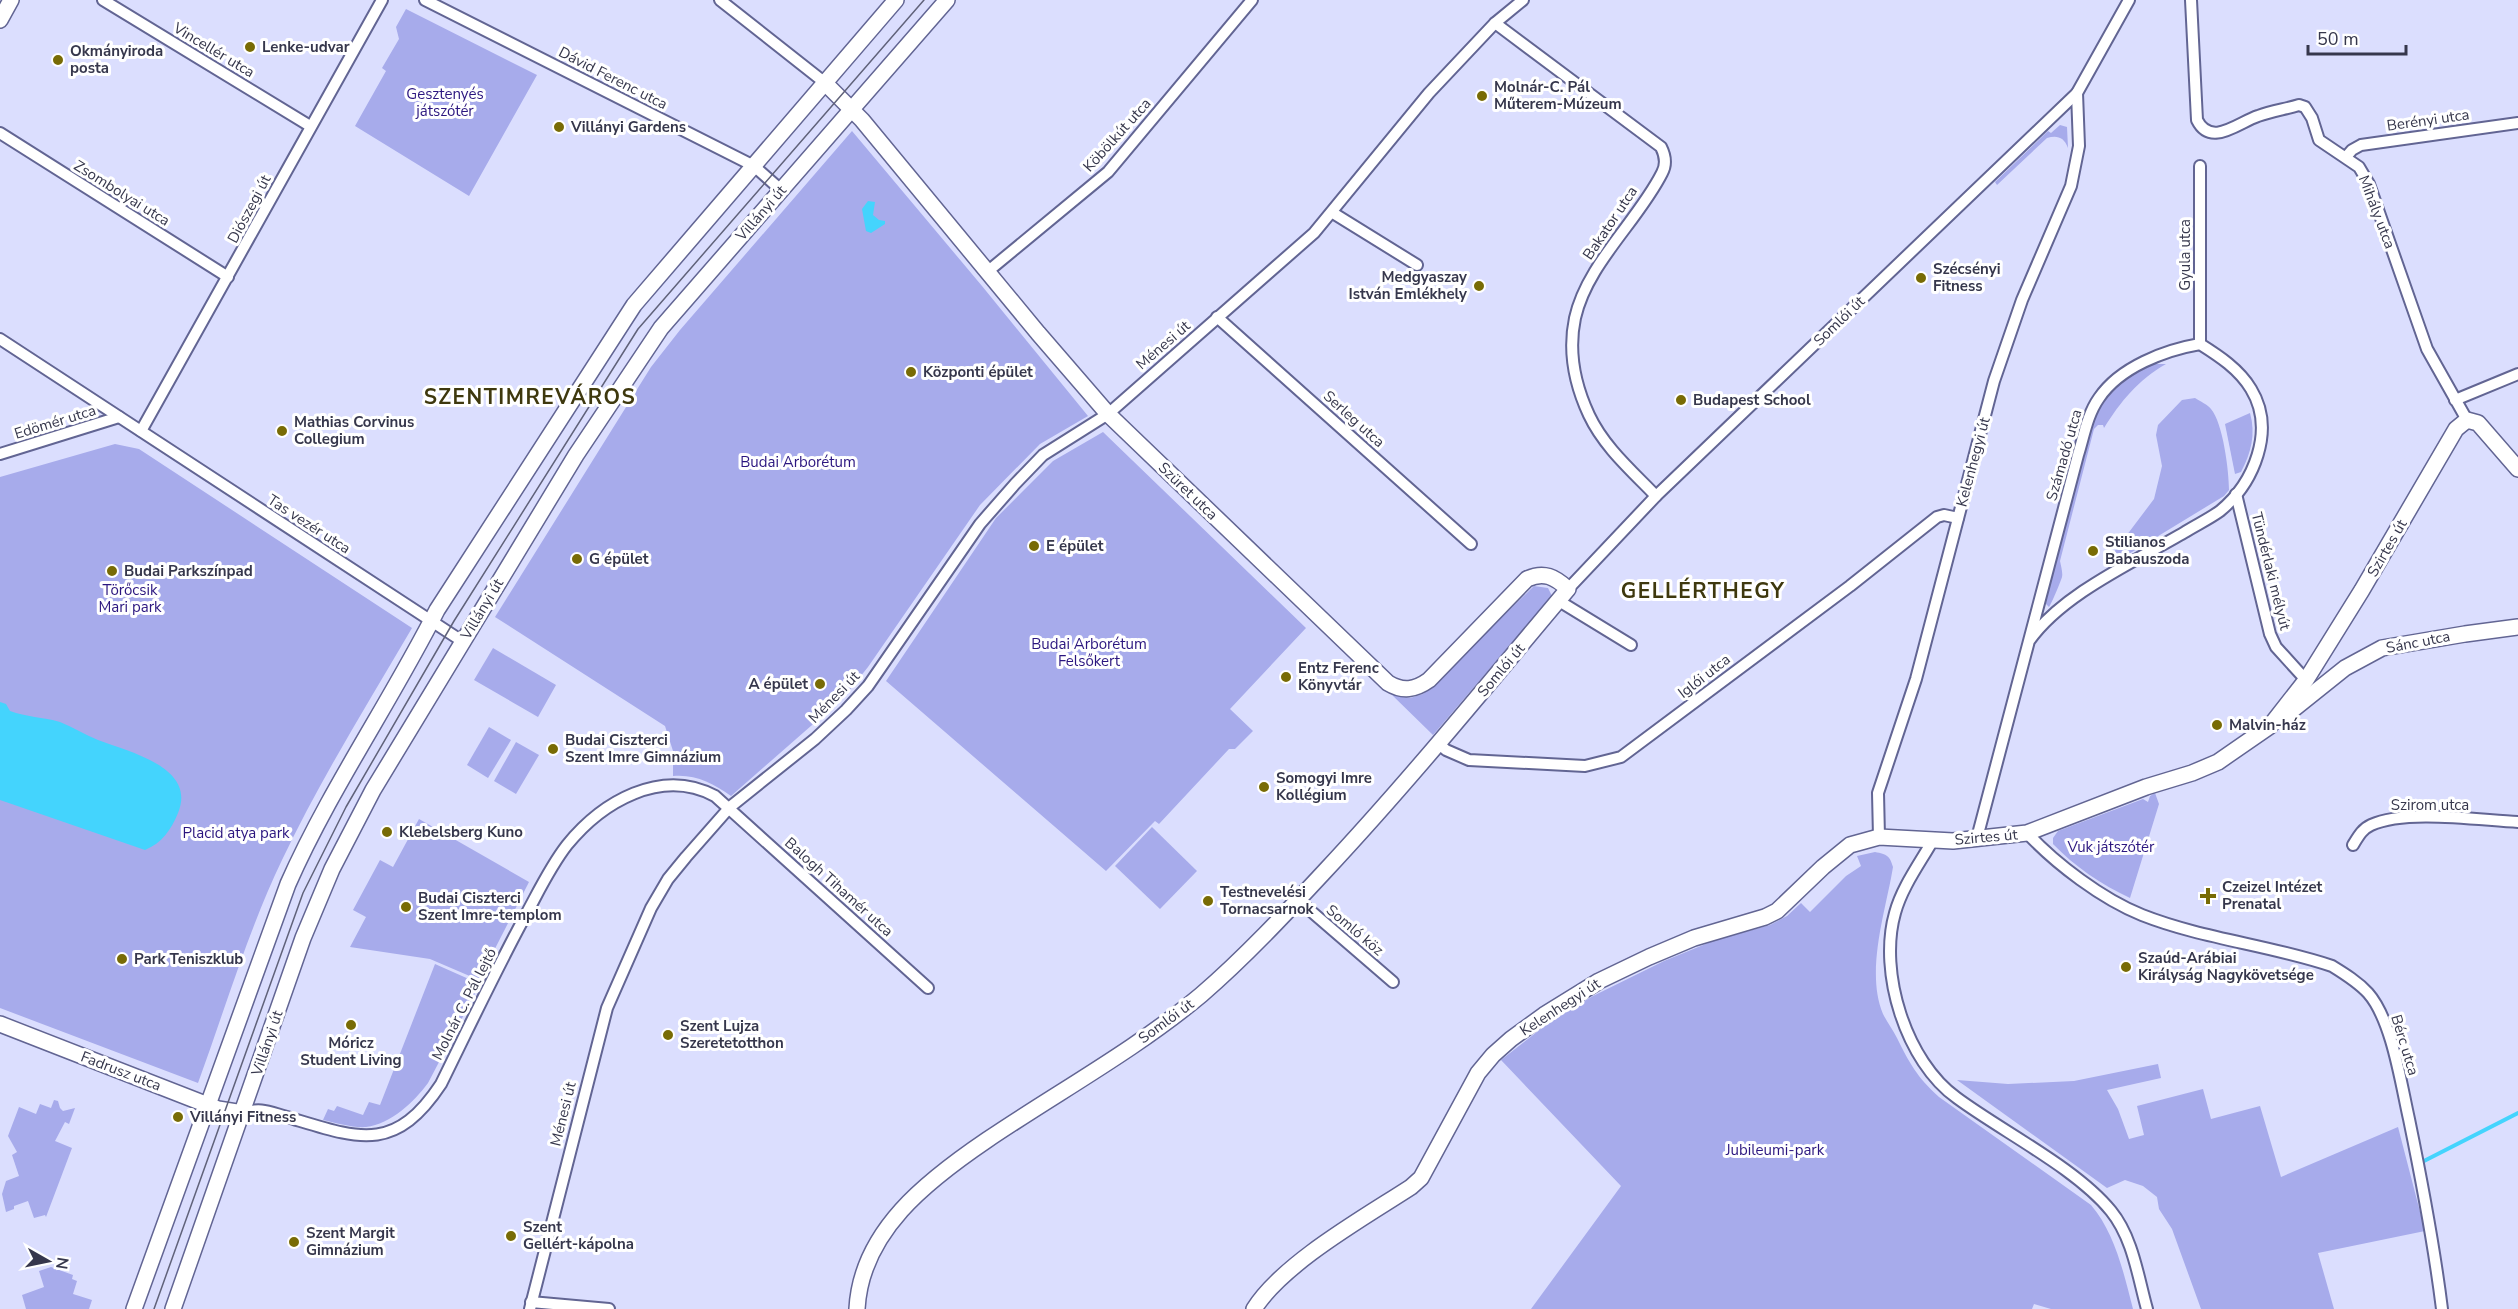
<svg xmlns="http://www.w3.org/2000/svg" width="2518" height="1309" viewBox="0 0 2518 1309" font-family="'Nunito Sans',sans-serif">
	<rect width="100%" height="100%" fill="#dbdefe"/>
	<g fill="#a7abeb">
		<path d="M406,9L537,75L469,196L355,126L386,71L382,68L399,39L396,27Z"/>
		<path d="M2060,125L2067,127L2068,148C2064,137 2057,135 2047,138L1997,185L1995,182L2048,131L2051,133Z"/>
		<path d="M852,131L982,286L1088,416L1040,444L980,505L868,667L844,697L731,796C713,783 695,774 673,776V751L665,726L495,617L651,367L680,330Z"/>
		<path d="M2154,364H2166C2138,380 2121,401 2104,428L2103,425H2098L2094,429L2060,561C2061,566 2063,573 2062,577C2061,581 2051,605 2049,607L2045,603L2048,588L2091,427C2103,398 2124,374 2154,364Z"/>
		<path d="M2195,398C2200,401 2208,405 2211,409C2223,423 2229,471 2229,490L2224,496L2109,566L2105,564L2154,499L2162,466L2156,435L2158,425L2182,400Z"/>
		<path d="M2250,413C2256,434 2251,453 2241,472L2235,474L2225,424Z"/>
		<path d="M1103,432L1306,628L1230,709L1253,731L1235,749H1229L1159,824L1155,821L1106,871L886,681L996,518L1053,461Z"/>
		<path d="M115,444L139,449L412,628C367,705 320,780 282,860C248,931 225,1009 198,1083L0,1008V477Z"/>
		<path d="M1534,586L1548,588L1552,596L1433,735L1390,693L1410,698L1423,694Z"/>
		<path d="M493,648L556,685L538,717L474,680Z"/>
		<path d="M489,727L511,740L488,778L467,765Z"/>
		<path d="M516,742L539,755L516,794L494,781Z"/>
		<path d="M2155,793L2159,804L2130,898C2102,885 2074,866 2053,844V838L2058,831L2143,799L2148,802L2150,796Z"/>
		<path d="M419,819L529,882L479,980L430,959L350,947L366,917L353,910L380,860L393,867Z"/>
		<path d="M1152,827L1197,871L1160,909L1115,866Z"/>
		<path d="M1875,852C1887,854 1890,856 1893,867C1886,910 1865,971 1883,1014C1887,1022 1893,1030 1897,1038C1910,1064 1917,1077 1939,1097L2091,1205C2115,1233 2124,1274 2133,1309H2051L2034,1304L2032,1309H1531L1621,1186L1501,1060L1551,1021L1593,996L1664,961L1713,941L1770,925L1787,916L1801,903L1810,912L1846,876L1861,866L1857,856Z"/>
		<path d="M435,964L480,984L428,1083C414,1102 391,1124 366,1127C353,1128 336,1123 323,1120L328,1109L334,1111L337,1106L363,1115L369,1102L380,1105Z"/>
		<path d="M2158,1064L2161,1078L2107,1090L2118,1109L2129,1139L2144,1135L2137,1106L2203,1089L2211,1119L2260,1106L2281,1177L2398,1127L2425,1231L2318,1253L2334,1309H2201L2172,1229L2159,1209L2157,1197L2143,1186L2125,1180L2107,1188L1957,1080L2008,1084L2074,1081Z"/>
		<path d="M54,1100L58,1101L60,1108L63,1111L75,1108L69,1124L65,1122L55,1141L72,1148L46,1217L45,1215L34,1218L28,1201L14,1206V1209L6,1212L2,1194L6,1181L19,1176L12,1155L17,1152L8,1136L19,1107L36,1114L40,1104L51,1108Z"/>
		<path d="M51,1267L73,1275L72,1279L77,1281L73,1294L92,1300L89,1309H26L22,1295L44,1287L39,1271Z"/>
	</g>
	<g fill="#44d4fd">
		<path d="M868,201L875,202L873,215L879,220L885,221V224L871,233L866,231L862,209Z"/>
		<path d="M0,702L6,704L10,711C26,717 43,717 60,722C73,727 85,735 98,740C129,752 197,767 178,813C171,830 162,843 145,850L0,800Z"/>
	</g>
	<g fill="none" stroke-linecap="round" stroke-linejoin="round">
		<path stroke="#44d4fd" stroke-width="4" d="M2424,1161L2518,1113"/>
		<defs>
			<g id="street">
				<path d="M103,0L310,126"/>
				<path d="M425,0L754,166L781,190"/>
				<path d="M720,0L824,82"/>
				<path d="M2191,0L2197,120C2211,148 2239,122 2258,116C2272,111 2286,109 2299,105L2305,107L2312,118L2319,140L2359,167L2369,184L2427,349L2467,420"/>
				<path d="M1495,23L1661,147C1665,155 1667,164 1662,173C1638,221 1587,264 1575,318C1568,351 1575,385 1589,415C1604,447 1632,471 1656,496"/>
				<path d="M0,133L228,277"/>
				<path d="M2346,157L2352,150L2361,145L2518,123"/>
				<path d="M1333,213L1417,265"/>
				<path d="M987,272L1108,172L1252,0"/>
				<path d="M1217,317L1471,544"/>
				<path d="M0,339L462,641"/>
				<path d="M2200,344V166"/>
				<path d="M2455,400L2518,374"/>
				<path d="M141,431L382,0"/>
				<path d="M0,454L119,417"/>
				<path d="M2236,494L2270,634L2276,647L2306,680"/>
				<path d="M1568,589L1656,496L2077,93L2129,0"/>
				<path d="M1559,601L1631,645"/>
				<path d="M1439,744L1446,750L1469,760L1585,766L1621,757L1850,586L1937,517L1944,515L1958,518"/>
				<path d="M2027,833C2056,864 2102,899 2142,915C2203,939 2270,945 2332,966C2345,974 2358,982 2368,993C2392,1020 2401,1084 2409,1119C2422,1182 2434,1245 2442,1309"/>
				<path d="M1879,837L1878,793L1916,679L1994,381L2022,300L2071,186L2079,146L2077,93"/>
				<path d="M1977,838L2078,455C2084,436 2087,415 2099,398C2120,367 2165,350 2200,344C2219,356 2239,369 2251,389C2276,430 2254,483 2220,511C2209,519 2196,525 2185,532C2134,562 2062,594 2029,641"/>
				<path d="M1933,840C1920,863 1902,887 1895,913C1878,972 1906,1062 1957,1098C2003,1132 2076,1168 2111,1211C2133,1238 2138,1277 2147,1309"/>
				<path d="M2353,845C2358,837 2362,829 2371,825C2406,809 2478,820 2518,822"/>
				<path d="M1298,900L1393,982"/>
				<path d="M243,1113C261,1107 269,1112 287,1117C357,1138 394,1155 441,1084C468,1029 494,974 523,920C537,895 549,868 567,845C602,802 661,767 715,796L928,988"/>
				<path d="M531,1302L609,1309"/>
				<path d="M530,1309L607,1008L651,908L668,879L686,857L730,807L815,739L846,710L868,686L980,524L1015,484L1043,455L1108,414L1314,233L1429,93L1495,23L1523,0"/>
			</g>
			<g id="secondary">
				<path d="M0,20L11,0"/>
				<path d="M824,82L862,120L1038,333L1108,414L1388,683C1403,692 1415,690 1429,680L1527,579C1544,571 1555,577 1568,589C1488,684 1410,780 1325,871C1286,913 1245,957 1201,995C1135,1050 1058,1092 987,1140C928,1180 861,1231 857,1309"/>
				<path d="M2285,716L2345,668L2382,648L2465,634L2518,627"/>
				<path d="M0,1024L218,1109L243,1113"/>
				<path d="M134,1309L288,884C330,789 390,703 437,610L634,305L896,0"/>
				<path d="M173,1309L303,938L332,869L373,790L576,455L661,328L947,0"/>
				<path d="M1254,1309C1283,1263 1365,1217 1411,1187L1421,1178L1478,1073L1493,1055L1511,1039L1544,1015L1599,981L1649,957L1694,938L1765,917L1777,911L1823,867L1850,845L1879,837L1953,841L2027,833L2146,787L2192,773L2218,762L2270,726L2306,680L2362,590L2456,429L2467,420L2478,423L2518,469"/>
			</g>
		</defs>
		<use href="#street" stroke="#626593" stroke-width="14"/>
		<use href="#secondary" stroke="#626593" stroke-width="18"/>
		<use href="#street" stroke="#fff" stroke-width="10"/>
		<use href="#secondary" stroke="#fff" stroke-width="15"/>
		<path stroke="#60627a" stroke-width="1.5" d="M154,1309L303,893L346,807L454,621L638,329L924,0"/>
	</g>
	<g fill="#786b05" stroke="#fff" stroke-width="2">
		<circle cx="250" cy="47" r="6"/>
		<circle cx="58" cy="60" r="6"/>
		<circle cx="1482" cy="96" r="6"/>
		<circle cx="559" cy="127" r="6"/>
		<circle cx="1921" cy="278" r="6"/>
		<circle cx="1479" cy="286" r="6"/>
		<circle cx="911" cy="372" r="6"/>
		<circle cx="1681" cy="400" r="6"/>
		<circle cx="282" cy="431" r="6"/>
		<circle cx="1034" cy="546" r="6"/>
		<circle cx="2093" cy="551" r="6"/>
		<circle cx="577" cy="559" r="6"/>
		<circle cx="112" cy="571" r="6"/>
		<circle cx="1286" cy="677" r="6"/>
		<circle cx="820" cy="684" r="6"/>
		<circle cx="2217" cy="725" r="6"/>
		<circle cx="553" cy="749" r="6"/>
		<circle cx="1264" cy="787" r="6"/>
		<circle cx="387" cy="832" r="6"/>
		<path d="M2205 887h6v6h6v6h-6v6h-6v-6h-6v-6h6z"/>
		<circle cx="1208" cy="901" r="6"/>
		<circle cx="406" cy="907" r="6"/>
		<circle cx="122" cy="959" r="6"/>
		<circle cx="2126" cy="967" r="6"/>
		<circle cx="351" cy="1025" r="6"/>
		<circle cx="668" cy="1035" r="6"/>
		<circle cx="178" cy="1117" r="6"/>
		<circle cx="511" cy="1236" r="6"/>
		<circle cx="294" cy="1242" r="6"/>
	</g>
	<g text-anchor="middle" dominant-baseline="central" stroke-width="6" stroke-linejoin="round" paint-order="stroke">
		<g font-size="15" font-weight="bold" fill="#36374c" stroke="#fff" text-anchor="start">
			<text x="262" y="47">Lenke-udvar</text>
			<text x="70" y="51">Okmányiroda<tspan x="70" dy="17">posta</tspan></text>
			<text x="1494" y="87">Molnár-C. Pál<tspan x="1494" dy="17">Műterem-Múzeum</tspan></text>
			<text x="571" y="127">Villányi Gardens</text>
			<text x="1933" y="269">Szécsényi<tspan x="1933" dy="17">Fitness</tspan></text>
			<text x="1467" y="277" text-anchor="end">Medgyaszay<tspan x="1467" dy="17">István Emlékhely</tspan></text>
			<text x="923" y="372">Központi épület</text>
			<text x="1693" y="400">Budapest School</text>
			<text x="294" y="422">Mathias Corvinus<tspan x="294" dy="17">Collegium</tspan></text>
			<text x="2105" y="542">Stilianos<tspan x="2105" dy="17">Babauszoda</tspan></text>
			<text x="1046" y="546">E épület</text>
			<text x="589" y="559">G épület</text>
			<text x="124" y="571">Budai Parkszínpad</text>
			<text x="1298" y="668">Entz Ferenc<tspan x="1298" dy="17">Könyvtár</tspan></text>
			<text x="808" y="684" text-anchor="end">A épület</text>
			<text x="2229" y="725">Malvin-ház</text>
			<text x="565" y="740">Budai Ciszterci<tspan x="565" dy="17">Szent Imre Gimnázium</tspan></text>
			<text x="1276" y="778">Somogyi Imre<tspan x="1276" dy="17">Kollégium</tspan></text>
			<text x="399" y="832">Klebelsberg Kuno</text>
			<text x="2222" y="887">Czeizel Intézet<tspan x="2222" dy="17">Prenatal</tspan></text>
			<text x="1220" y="892">Testnevelési<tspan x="1220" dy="17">Tornacsarnok</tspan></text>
			<text x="418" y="898">Budai Ciszterci<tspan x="418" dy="17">Szent Imre-templom</tspan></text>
			<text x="2138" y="958">Szaúd-Arábiai<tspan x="2138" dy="17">Királyság Nagykövetsége</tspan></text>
			<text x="134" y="959">Park Teniszklub</text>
			<text x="680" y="1026">Szent Lujza<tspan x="680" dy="17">Szeretetotthon</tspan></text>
			<text x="351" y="1043" text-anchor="middle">Móricz<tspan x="351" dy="17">Student Living</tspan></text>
			<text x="190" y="1117">Villányi Fitness</text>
			<text x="523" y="1227">Szent<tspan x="523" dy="17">Gellért-kápolna</tspan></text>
			<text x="306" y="1233">Szent Margit<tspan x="306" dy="17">Gimnázium</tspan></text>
		</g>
		<g font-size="15" fill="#36374c" stroke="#fff">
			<text transform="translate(214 50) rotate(31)">Vincellér utca</text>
			<text transform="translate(613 78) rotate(27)">Dávid Ferenc utca</text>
			<text transform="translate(2428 120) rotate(-8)">Berényi utca</text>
			<text transform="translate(1117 135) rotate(-48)">Köbölkút utca</text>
			<text transform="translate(122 193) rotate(32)">Zsombolyai utca</text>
			<text transform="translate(249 209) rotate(-62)">Diószegi út</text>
			<text transform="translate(2377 212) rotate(69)">Mihály utca</text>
			<text transform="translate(761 213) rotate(-49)">Villányi út</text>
			<text transform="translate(1610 223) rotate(-56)">Bakator utca</text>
			<text transform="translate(2185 255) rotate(-90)">Gyula utca</text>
			<text transform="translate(1839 321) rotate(-44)">Somlói út</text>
			<text transform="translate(1163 345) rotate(-41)">Ménesi út</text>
			<text transform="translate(1354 419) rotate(42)">Serleg utca</text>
			<text transform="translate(55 422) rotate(-17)">Edömér utca</text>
			<text transform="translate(2064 455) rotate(-74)">Számadó utca</text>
			<text transform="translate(1973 462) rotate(-75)">Kelenhegyi út</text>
			<text transform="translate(1188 491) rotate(44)">Szüret utca</text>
			<text transform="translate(309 524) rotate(33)">Tas vezér utca</text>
			<text transform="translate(2387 548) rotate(-60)">Szirtes út</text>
			<text transform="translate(2271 571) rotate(76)">Tündérlaki mélyút</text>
			<text transform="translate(482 609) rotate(-59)">Villányi út</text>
			<text transform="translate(2418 642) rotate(-11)">Sánc utca</text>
			<text transform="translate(1501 670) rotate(-50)">Somlói út</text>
			<text transform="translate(1704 676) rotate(-38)">Iglói utca</text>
			<text transform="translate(834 697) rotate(-46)">Ménesi út</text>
			<text x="2430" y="805">Szirom utca</text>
			<text transform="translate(1986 837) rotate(-5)">Szirtes út</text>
			<text transform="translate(839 887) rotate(42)">Balogh Tihamér utca</text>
			<text transform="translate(1355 930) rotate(40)">Somló köz</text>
			<text transform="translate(464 1004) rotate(-63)">Molnár C. Pál lejtő</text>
			<text transform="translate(1560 1007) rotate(-33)">Kelenhegyi út</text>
			<text transform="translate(1166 1021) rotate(-36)">Somlói út</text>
			<text transform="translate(267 1043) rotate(-71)">Villányi út</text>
			<text transform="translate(2405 1045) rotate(73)">Bérc utca</text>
			<text transform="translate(121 1071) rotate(21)">Fadrusz utca</text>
			<text transform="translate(563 1114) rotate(-76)">Ménesi út</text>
		</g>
		<g font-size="15" fill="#2b167f" stroke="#fff">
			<text x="445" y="94">Gesztenyés<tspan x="445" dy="17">játszótér</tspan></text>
			<text x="798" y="462">Budai Arborétum</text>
			<text x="130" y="590">Törőcsik<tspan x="130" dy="17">Mari park</tspan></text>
			<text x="1089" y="644">Budai Arborétum<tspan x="1089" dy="17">Felsőkert</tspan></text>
			<text x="236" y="833">Placid atya park</text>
			<text x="2111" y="847">Vuk játszótér</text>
			<text x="1775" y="1150">Jubileumi-park</text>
		</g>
		<g font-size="21" font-weight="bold" letter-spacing="1.5" fill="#3e380e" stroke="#fff">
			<text x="530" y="397">SZENTIMREVÁROS</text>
			<text x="1703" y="591">GELLÉRTHEGY</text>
		</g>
	</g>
	<g transform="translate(48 1261) rotate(99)" stroke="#ffffff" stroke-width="4.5" paint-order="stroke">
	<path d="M0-4.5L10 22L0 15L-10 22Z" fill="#36374c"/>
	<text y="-9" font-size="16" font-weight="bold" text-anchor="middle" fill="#36374c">N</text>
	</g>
	<path d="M2308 45v9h98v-9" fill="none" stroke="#36374c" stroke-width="3"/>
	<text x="2317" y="45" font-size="18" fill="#36374c" stroke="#ffffff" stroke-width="4.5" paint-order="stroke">50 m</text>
</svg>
